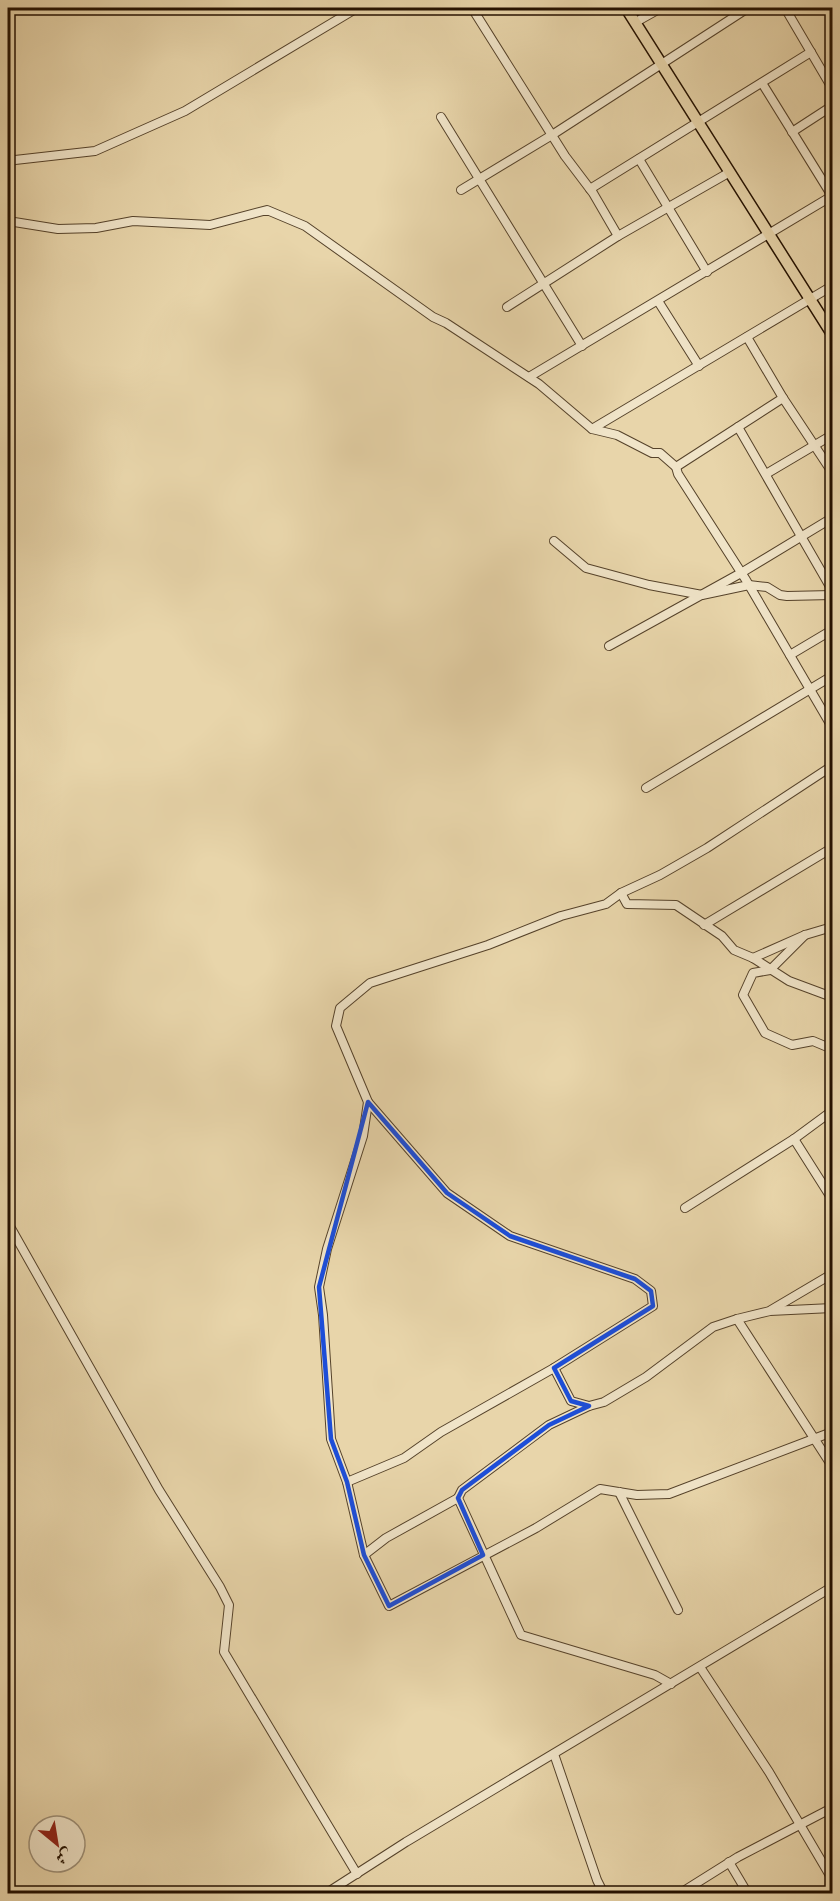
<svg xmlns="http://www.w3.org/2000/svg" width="840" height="1901" viewBox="0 0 840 1901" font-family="'EB Garamond',Amiri,serif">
	<rect width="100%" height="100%" fill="#e8d5aa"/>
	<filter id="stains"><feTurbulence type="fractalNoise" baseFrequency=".00333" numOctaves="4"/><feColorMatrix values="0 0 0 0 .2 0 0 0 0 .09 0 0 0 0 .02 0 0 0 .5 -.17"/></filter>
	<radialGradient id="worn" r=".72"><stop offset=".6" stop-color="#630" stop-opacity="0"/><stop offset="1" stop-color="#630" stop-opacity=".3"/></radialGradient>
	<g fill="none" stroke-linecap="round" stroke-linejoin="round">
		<defs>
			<g id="minor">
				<path d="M472,8L565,156L593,193L618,236"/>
				<path d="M785,8L832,88"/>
				<path d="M636,22L661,8"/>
				<path d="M762,83L832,196"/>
				<path d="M441,117L582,346"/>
				<path d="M792,132L832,106"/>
				<path d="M639,159L707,272"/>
				<path d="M8,163L15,160L95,151L185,111L357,8"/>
				<path d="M590,189L811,52"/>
				<path d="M461,190L552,135L748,8"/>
				<path d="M8,221L58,229L96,228L133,221L210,225L267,210L305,226L433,317L446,323L539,384L592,429L617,435L652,453H660L676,467L678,474L746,580L832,727"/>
				<path d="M658,301L699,366"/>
				<path d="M507,307L618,236L730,172"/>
				<path d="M747,337L783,398L830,469"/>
				<path d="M529,377L832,196"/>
				<path d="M738,427L832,590"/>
				<path d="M592,429L832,286"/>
				<path d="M676,467L783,398"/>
				<path d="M766,474L832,435"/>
				<path d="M554,541L586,568L649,585L702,595L749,585L767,587L780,595L787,596L832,595"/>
				<path d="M609,646L741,573L832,518"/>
				<path d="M790,655L832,630"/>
				<path d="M832,766L707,848L660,875L621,893L606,904L561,916L488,945L370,983L340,1008L336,1026L368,1102L363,1136L327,1249L319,1287L323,1315L331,1439L347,1482L364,1555L389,1606L536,1528L600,1489L637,1495L669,1494L832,1432"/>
				<path d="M646,788L832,676"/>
				<path d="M621,893L627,904L676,905L722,936L734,950L753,958L789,981L832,997"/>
				<path d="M704,925L832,848"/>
				<path d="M805,935L770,970L753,973L743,995L765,1033L792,1045L813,1041L832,1049"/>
				<path d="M753,958L805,935L832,927"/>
				<path d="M794,1139L832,1199"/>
				<path d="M685,1208L794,1139L832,1111"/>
				<path d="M8,1223L159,1490L220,1587L229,1605L224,1652L357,1874"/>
				<path d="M771,1310L832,1274"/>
				<path d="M737,1319L832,1466"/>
				<path d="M554,1368L571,1401L589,1406"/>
				<path d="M347,1482L404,1458L441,1432L554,1368L653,1306L651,1291L635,1279L510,1236L447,1193L368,1102"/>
				<path d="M619,1492L678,1610"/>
				<path d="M364,1555L386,1538L458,1498"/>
				<path d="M700,1667L769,1772L832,1879"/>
				<path d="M671,1684L655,1675L521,1635L458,1498L462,1490L549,1425L589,1406L604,1402L646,1377L713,1327L737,1319L770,1311L832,1308"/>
				<path d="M554,1754L597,1880L604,1894"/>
				<path d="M729,1862L748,1894"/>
				<path d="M325,1894L406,1842L832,1587"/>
				<path d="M679,1894L738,1857L832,1808"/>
			</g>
			<path id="major" d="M626,8L832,334"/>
		</defs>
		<use href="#minor" stroke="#55422a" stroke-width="10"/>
		<use href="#major" stroke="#241100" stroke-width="13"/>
		<use href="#minor" stroke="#f0e4c8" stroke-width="8"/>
		<use href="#major" stroke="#e8d5aa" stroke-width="10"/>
	</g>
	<path fill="none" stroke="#1d4ed8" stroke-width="4.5" stroke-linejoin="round" d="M368,1102L447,1193L510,1236L635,1279L651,1291L653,1306L554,1368L571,1401L589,1406L549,1425L462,1490L458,1498L483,1555L389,1606L364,1555L347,1482L331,1439L319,1287Z"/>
	<rect width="840" height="1901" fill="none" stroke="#e8d5aa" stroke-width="30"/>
	<rect x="9" y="9" width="822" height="1883" fill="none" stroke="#241100" stroke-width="3"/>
	<rect x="15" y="15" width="810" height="1871" fill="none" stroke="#241100" stroke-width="1.5"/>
	<g transform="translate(57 1844) rotate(150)"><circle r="28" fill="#f0e4c8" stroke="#9e9078" stroke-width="1.5"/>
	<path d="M0-4.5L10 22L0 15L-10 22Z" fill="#8f2418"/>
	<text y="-9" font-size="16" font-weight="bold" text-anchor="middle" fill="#241100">ش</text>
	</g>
	<rect width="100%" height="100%" filter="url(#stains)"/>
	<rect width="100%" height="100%" fill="url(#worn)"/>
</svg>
